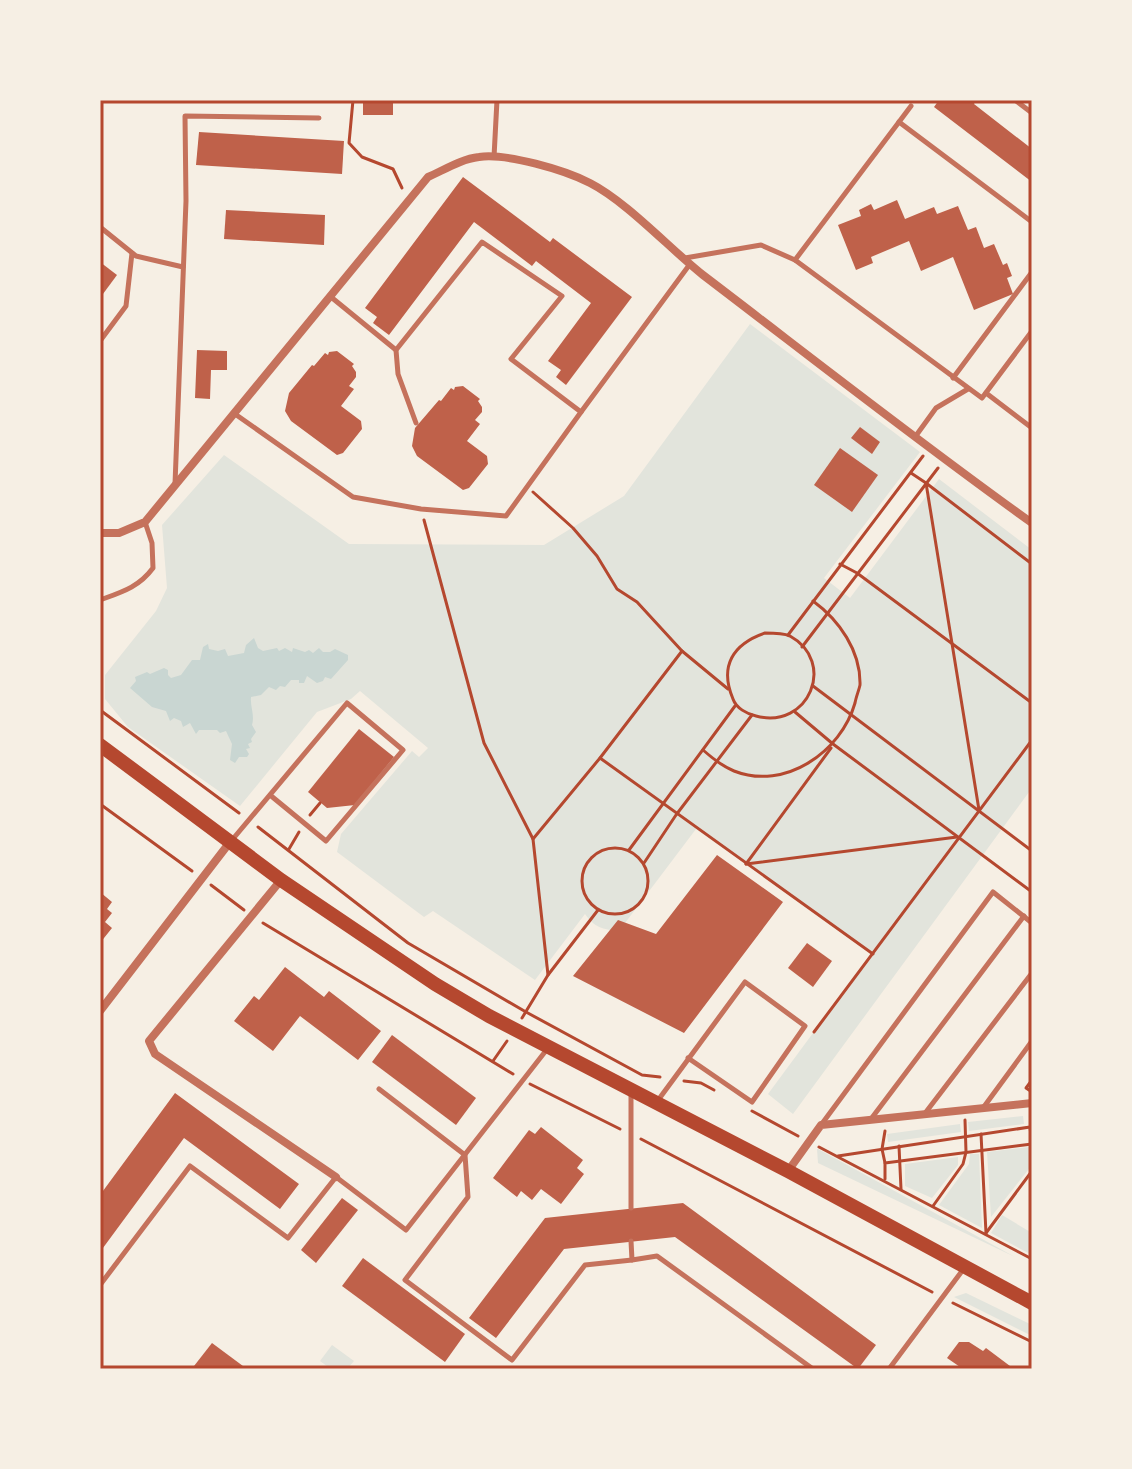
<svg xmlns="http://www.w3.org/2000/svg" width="1132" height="1469" viewBox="0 0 1132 1469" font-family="Inter,sans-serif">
	<rect width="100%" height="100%" fill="#f6efe4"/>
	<g fill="#e2e4dc">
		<path d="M750,324L920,452L824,578L850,598L939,479L1032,550V788L793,1114L768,1094L872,953L696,829L619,931C602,929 595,928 585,914L535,980L433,911L424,917L337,852L341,834L412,751L419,757L428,748L360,691L351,699L317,712L240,806L128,727L105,699V675L156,611L167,588L162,525L224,455L349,544L544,545L624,496Z"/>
		<path d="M1023,1116L1024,1124L969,1131L968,1122Z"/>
		<path d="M960,1124L961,1132L888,1142L887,1134Z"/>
		<path d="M1029,1147L1032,1165L991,1217L987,1152Z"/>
		<path d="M817,1149H818L1015,1257L818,1163Z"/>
		<path d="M970,1154H979L982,1228L939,1205L969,1164Z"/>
		<path d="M958,1157V1165L932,1198L905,1186V1164Z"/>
		<path d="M1002,1215L1032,1233V1255L991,1233Z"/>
		<path d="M966,1293L1032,1325V1336L954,1297Z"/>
		<path d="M332,1345L354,1361L347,1369H331L320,1361Z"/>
	</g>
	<path fill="#c9d6d2" d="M254,638L258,648L263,651L277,648L279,651L285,648L292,652L293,648L305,652L309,650L313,653L319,648L323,652H330L335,649L348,655V660L331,679L325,677L323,681L317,683L307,676L304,683H299V680H291L285,687L280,686L276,690L269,687L261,695L251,697C250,707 255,715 252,725L256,732L251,739L252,742L248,744L250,748L246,749L249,754L247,757H239L235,763L230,760L232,744L226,731L220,733L217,730H199L196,734L190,723L183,727L181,721L174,718L170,721L166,711L152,707L130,688L136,681L135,677L147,672L150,674L164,668L168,670V675L171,678L181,675L192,660H200L203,647L208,644L209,649L218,651L225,649L228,656L244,653L246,645Z"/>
	<g fill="#bf614a">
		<rect x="363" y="100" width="30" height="15"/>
		<path d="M939,100H976L974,104L1032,149V182L934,107Z"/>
		<path d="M199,132L344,141L342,174L196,165Z"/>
		<path d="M463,177L550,242L553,238L632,297L566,385L556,377L561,370L548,361L591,303L536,261L532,266L474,222L389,335L373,323L377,317L365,308Z"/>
		<path d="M897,200L905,219L934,207L937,214L958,206L968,230L976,227L984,248L994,244L1003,265L1007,263L1012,276L1007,278L1013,294L974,310L953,257L921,271L909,241L871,257L873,263L856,270L838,225L861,216L859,210L871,204L874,210Z"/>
		<path d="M226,210L325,215L324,245L224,239Z"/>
		<path d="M100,262L117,275L100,298Z"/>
		<path d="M197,350L227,351V370H211L210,399L195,398Z"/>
		<path d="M337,351L354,364L352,366L356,372V377L349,386L354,389L341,406L361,421L362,429L343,453L337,455L291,421L285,411L289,393L312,365L314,366L325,353L328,355L329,352Z"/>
		<path d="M463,386L480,399L478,401L482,407V412L475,420L480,424L467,441L487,456L488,464L469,488L463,490L417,456L412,446L415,428L439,400L441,401L451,388L454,390L455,387Z"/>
		<path d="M860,427L880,442L872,454L851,438Z"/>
		<path d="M840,448L878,475L852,512L814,485Z"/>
		<path d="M359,729L394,757L355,805L327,808L308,792Z"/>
		<path d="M717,855L783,902L684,1033L573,976L618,920L656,934Z"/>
		<path d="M100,892L112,902L107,909L112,913L105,922L112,928L100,943Z"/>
		<path d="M807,943L832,961L813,987L788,968Z"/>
		<path d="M285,967L324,997L329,991L381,1031L358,1060L300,1016L273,1051L234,1021L254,996L259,1000Z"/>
		<path d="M392,1035L476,1098L456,1125L372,1062Z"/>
		<path d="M175,1093L299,1184L280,1209L184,1138L100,1252V1195Z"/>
		<path d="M541,1127L583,1160L577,1168L584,1174L561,1204L541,1189L532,1200L521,1191L517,1197L493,1178L529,1130L535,1134Z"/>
		<path d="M342,1198L358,1210L316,1263L301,1250Z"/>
		<path d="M683,1203L876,1345L858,1369L675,1237L564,1249L496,1338L469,1318L545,1218Z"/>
		<path d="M363,1258L465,1334L445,1362L342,1286Z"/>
		<path d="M959,1342H969L983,1351L986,1348L1014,1369H963L947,1358Z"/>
		<path d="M212,1343L247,1369H198L194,1366Z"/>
	</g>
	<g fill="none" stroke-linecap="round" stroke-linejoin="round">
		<g stroke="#b5482f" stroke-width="3">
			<path d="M353,100L349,143L362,157L393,169L402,188"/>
			<path d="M911,473L926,483"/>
			<path d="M533,492L573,528L597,556L617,589L637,602L682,651L728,689"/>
			<path d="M424,520L484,743L533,839L548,975"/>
			<path d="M840,564L857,573L1032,703"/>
			<path d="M765,633C773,633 783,633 790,636C837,662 809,730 756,716C747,714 736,708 733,699C719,666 733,644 765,633Z"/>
			<path d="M788,635L923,456"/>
			<path d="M802,647L938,468"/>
			<path d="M813,686L1032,851"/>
			<path d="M100,710L239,813"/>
			<path d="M795,712L833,744L1032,892"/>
			<path d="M703,750C712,758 722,766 734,771C785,791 841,752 855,703C856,697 859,690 860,685C861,651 839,620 813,601"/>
			<path d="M600,758L873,954"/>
			<path d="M100,804L192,871"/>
			<path d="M979,810L926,483L1032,564"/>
			<path d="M310,815L320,803"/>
			<path d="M258,827L408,943L526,1012L642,1075L660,1077"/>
			<path d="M533,839L600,758L682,651"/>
			<circle cx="615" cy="881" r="33"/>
			<path d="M289,849L299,832"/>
			<path d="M629,850L735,706"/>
			<path d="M644,863L676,815L752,715"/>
			<path d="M746,864L957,837"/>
			<path d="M746,864L831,748"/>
			<path d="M211,885L244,910"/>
			<path d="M263,923L513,1074"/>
			<path d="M522,1018L548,975L598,910"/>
			<path d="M814,1032L1032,740"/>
			<path d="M493,1061L507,1041"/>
			<path d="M1032,1080L1026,1088L1032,1092"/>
			<path d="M684,1081L701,1083L714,1090"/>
			<path d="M530,1084L620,1129"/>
			<path d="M752,1111L798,1136"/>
			<path d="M981,1134L986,1233"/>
			<path d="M641,1139L932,1292"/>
			<path d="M899,1146L901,1189"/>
			<path d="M819,1147L1032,1259"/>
			<path d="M838,1156L1030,1127L1032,1144"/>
			<path d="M885,1163L882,1149L885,1131"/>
			<path d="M885,1179V1163L1032,1144"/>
			<path d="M933,1206L963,1164L966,1152L965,1120"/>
			<path d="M986,1233L1032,1171"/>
			<path d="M953,1303L1032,1342"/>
		</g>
		<g stroke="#c5725c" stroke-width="5">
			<path d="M1015,100L1032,113"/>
			<path d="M899,122L911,106"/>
			<path d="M494,157L497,100"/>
			<path d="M100,227L136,256L183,267"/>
			<path d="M685,258L761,245L795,260L982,398L1032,331"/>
			<path d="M795,260L899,122L1032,222"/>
			<path d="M331,297L396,350"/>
			<path d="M100,341L126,306L132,253"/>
			<path d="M953,378L1032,272"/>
			<path d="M986,393L1032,428"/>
			<path d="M581,412L690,264"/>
			<path d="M235,414L353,497L421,509L506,516L581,412L511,359L562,296L482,242L396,350L398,374L416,423"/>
			<path d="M915,437L936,408L968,389"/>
			<path d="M175,484L186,201L185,116L319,118"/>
			<path d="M100,600C122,592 139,587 153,568L152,543L145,522"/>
			<path d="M232,840L347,703L403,750L326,841L270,795"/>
			<path d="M379,1089L465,1155L468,1197L405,1280L512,1360L585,1265L632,1260"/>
			<path d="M656,1103L745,982L805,1026L752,1102L688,1058"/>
			<path d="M983,1108L1032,1041"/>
			<path d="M926,1112L1032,973"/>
			<path d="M871,1119L1024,916"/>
			<path d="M821,1125L993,892L1032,923"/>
			<path d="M631,1208V1093"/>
			<path d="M631,1241L632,1260L657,1256L813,1369"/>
			<path d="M100,1285L190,1166L288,1238L336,1177L406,1230L548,1048"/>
			<path d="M889,1369L965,1267"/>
		</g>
		<g stroke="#c5725c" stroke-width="8">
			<path d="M100,533H119L145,522L428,177C444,170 461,159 479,157C507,153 565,170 590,183C627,202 669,248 703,275C812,358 920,443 1032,523"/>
			<path d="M281,880L149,1041L155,1054L336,1177"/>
			<path d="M100,1011L230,842"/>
			<path d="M788,1171L821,1125L1032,1103"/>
		</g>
		<path stroke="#b5482f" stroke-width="14" d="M100,745L281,880L435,984L489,1016L788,1171L1032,1303"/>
	</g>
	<rect width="1132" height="1469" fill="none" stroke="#f6efe4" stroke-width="204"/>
	<rect x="102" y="102" width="928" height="1265" fill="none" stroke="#b5482f" stroke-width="3"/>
</svg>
